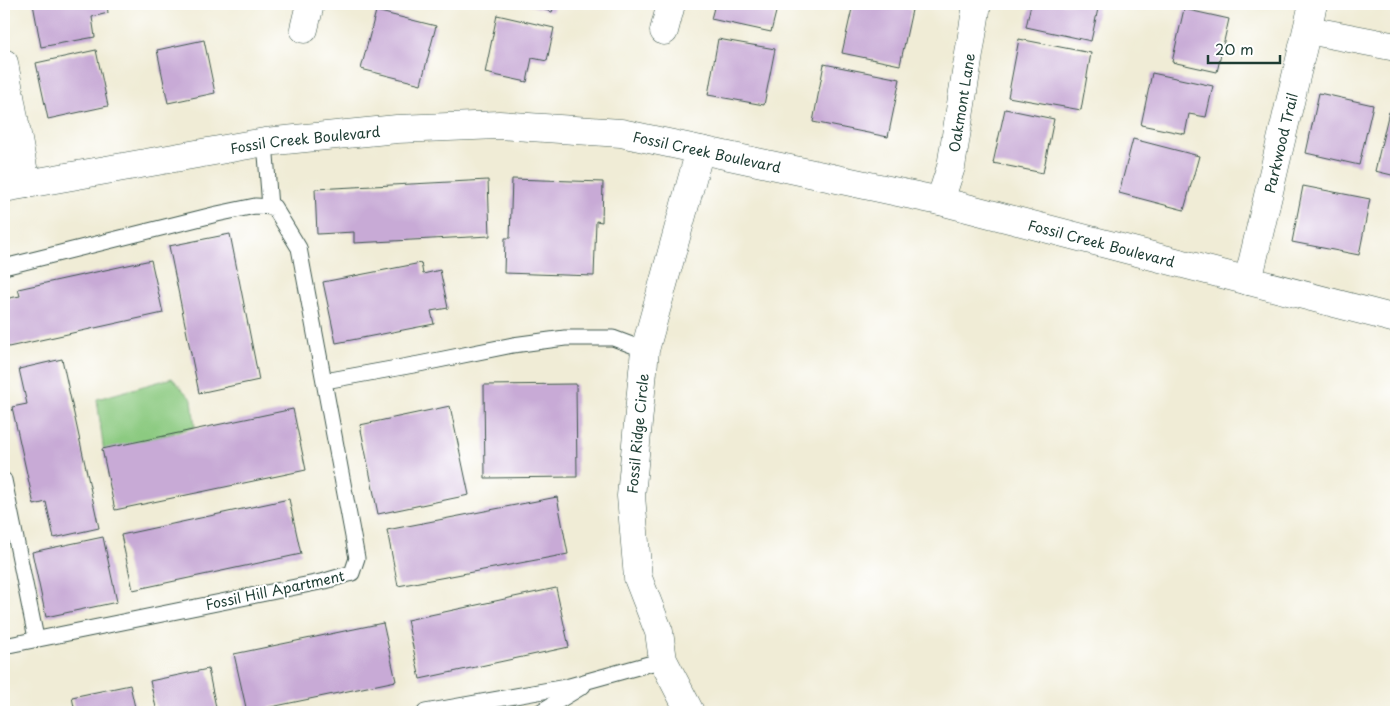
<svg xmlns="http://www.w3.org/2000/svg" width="1400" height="716" viewBox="0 0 1400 716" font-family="'Playpen Sans',sans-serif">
	<rect width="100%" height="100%" fill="#fff"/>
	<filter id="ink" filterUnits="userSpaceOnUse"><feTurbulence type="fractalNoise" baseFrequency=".02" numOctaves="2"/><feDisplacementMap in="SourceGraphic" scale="10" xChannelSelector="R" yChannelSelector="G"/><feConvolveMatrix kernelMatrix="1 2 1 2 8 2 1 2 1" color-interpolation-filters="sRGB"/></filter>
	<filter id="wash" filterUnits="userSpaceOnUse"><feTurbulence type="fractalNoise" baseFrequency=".0096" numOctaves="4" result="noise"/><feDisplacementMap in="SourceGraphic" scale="20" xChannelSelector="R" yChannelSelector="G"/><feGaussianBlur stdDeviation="1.12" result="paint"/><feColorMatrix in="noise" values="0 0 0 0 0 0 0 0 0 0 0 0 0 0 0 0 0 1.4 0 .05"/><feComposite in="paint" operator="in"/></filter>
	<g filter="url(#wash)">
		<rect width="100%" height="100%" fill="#f0ecd6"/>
		<path fill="#8cca81" stroke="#56845a" d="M172,378L192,400L195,427L104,453L97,399Z"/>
		<g id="blocks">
			<g fill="#c8aad6">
				<path d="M33,4H107L108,13L92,17L95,37L41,47Z"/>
				<path d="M525,4H555L552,12Z"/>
				<path d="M715,4H778L771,32L711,19Z"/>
				<path d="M853,4H884L912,10L900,65L842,53Z"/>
				<path d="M1031,4H1099L1091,41L1026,27Z"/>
				<path d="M1184,9L1229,19L1217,72L1172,62Z"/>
				<path d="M376,11L436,26L421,84L361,69Z"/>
				<path d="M497,15L554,28L547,61L532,58L527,82L485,73Z"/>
				<path d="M718,39L775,49L764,105L708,95Z"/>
				<path d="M1019,39L1091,53L1081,110L1008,97Z"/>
				<path d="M204,40L215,93L168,103L157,50Z"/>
				<path d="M96,50L108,106L48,119L36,63Z"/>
				<path d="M824,64L900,79L888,137L813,122Z"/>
				<path d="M1152,73L1213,86L1206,117L1189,114L1185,134L1141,125Z"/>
				<path d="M1319,93L1373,105L1359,165L1306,153Z"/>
				<path d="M1005,109L1054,119L1043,173L993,163Z"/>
				<path d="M1389,112L1396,113V176L1375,171Z"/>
				<path d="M1133,139L1199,156L1184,210L1119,193Z"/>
				<path d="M512,179L603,182L602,222L596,221L594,276L504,273L505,238H510Z"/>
				<path d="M488,180L490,236L354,243V232L317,234L315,189Z"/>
				<path d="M1303,186L1370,199L1359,255L1292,242Z"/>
				<path d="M230,234L259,380L199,393L169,246Z"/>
				<path d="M151,260L163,313L4,348V299L20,296L18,289Z"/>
				<path d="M421,263L423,274L440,270L448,308L431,311L434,324L336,343L323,282Z"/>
				<path d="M62,359L99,528L54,538L46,502L34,505L12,407L27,404L19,369Z"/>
				<path d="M576,384L577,477L485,478L484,385Z"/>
				<path d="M450,406L469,495L378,514L360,425Z"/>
				<path d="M293,409L306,470L115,510L102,449Z"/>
				<path d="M557,497L568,554L398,586L387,530Z"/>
				<path d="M289,499L301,554L133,590L121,535Z"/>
				<path d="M103,537L117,602L46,617L32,552Z"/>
				<path d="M556,588L569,647L420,679L407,620Z"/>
				<path d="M383,623L396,681L247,712L234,654Z"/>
				<path d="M208,669L217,712H157L150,681Z"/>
				<path d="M130,685L136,712H75L72,697Z"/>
			</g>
		</g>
	</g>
	<g filter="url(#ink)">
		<use href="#blocks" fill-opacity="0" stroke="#3e574c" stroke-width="1"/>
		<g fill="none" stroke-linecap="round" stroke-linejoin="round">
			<defs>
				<g id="lane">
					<path d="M265,142L270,207"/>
					<path d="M4,267L217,214L255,206L274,207L299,248L357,558L352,573L325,581L4,646"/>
					<path d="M325,381L419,364L513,345L565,338H613L645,350"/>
					<path d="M4,480L36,638"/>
					<path d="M425,712L566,687L663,660"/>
					<path d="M540,712L583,686"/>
				</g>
				<g id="street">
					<path d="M304,29L310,4"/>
					<path d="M1308,30L1396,47"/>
					<path d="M664,31L671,4"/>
					<path d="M4,63L26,184"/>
					<path id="s1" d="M940,201L951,167L977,4"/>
					<path id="s2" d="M1248,281L1313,4"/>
				</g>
				<g id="secondary">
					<path id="s3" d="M4,188L265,142L397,129L499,125L621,133L940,201L1396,319"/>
					<path id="s4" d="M690,712L663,660L659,632L638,578L631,496L645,350L700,150"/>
				</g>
			</defs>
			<use href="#lane" stroke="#3e574c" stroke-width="17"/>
			<use href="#street" stroke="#3e574c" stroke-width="29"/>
			<use href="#secondary" stroke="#3e574c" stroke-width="29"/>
			<use href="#lane" stroke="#fff" stroke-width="15"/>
			<use href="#street" stroke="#fff" stroke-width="28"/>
			<use href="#secondary" stroke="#fff" stroke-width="28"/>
		</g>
	</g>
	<g text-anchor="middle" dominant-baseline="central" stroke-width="4" stroke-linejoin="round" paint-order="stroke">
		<g font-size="14" fill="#1f3d34" stroke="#fff">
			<text stroke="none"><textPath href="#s1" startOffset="101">Oakmont Lane</textPath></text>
			<text stroke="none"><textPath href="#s3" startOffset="305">Fossil Creek Boulevard</textPath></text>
			<text stroke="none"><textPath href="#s2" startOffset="142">Parkwood Trail</textPath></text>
			<text stroke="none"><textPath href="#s3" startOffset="710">Fossil Creek Boulevard</textPath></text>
			<text stroke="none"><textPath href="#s3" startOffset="1115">Fossil Creek Boulevard</textPath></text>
			<text stroke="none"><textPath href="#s4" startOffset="290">Fossil Ridge Circle</textPath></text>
			<text transform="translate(275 590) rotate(-12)">Fossil Hill Apartment</text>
		</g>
	</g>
	<rect width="1400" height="716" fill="none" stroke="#fff" stroke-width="20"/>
	<path d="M1208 55v8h72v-8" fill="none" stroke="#1f3d34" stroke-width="2.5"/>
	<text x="1215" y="55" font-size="15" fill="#1f3d34" stroke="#ffffff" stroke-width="4" paint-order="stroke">20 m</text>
</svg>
